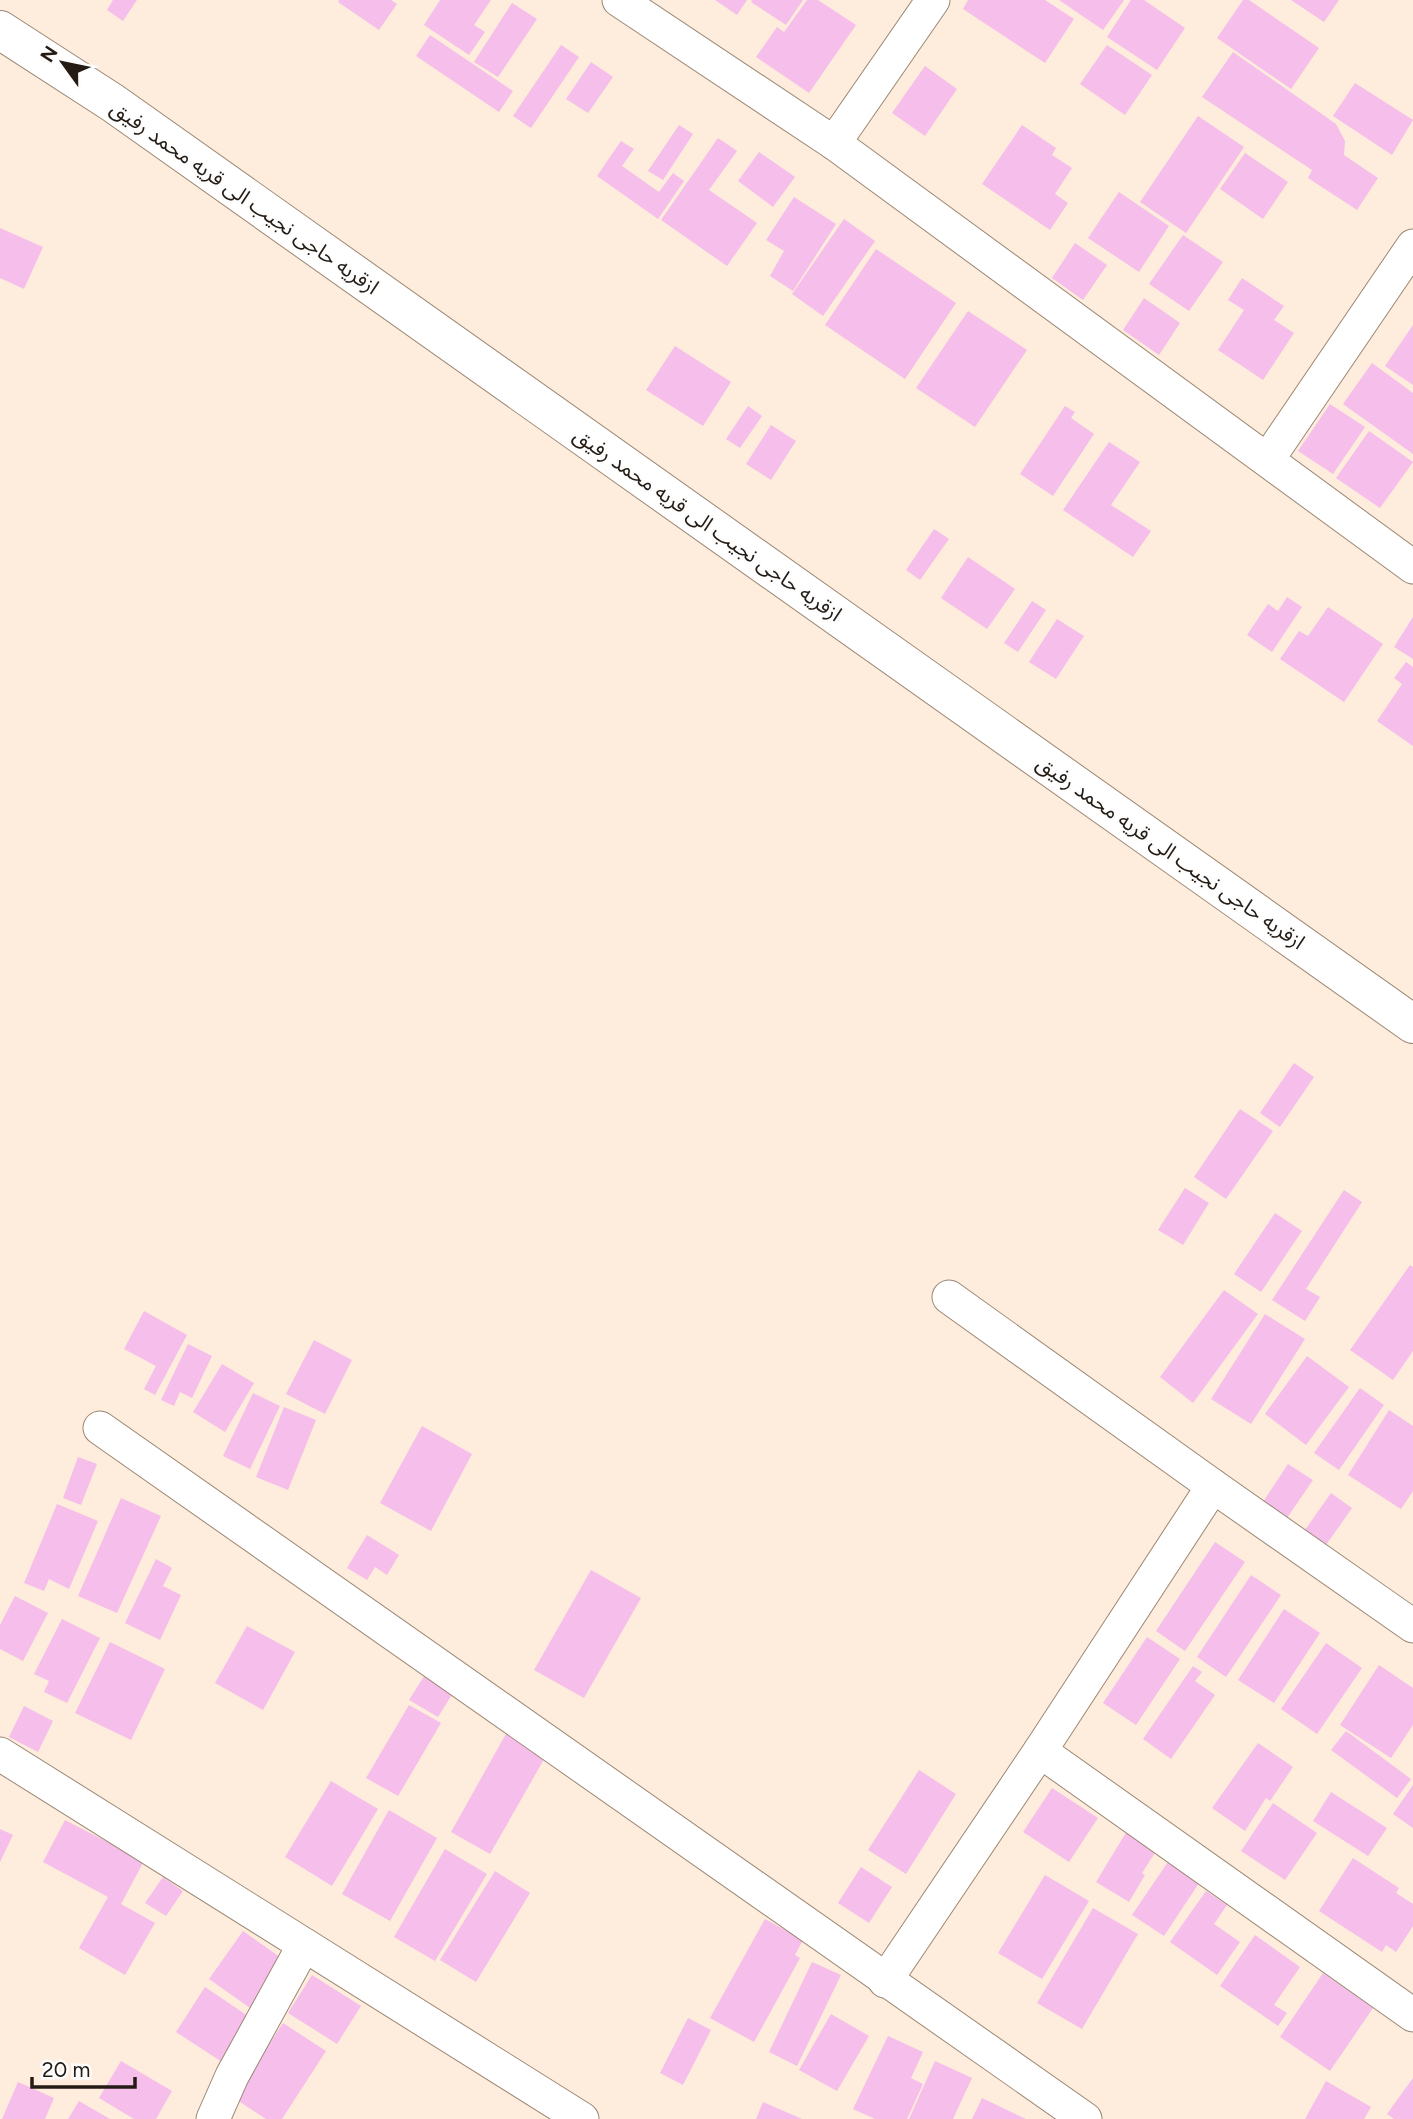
<svg xmlns="http://www.w3.org/2000/svg" width="1413" height="2119" viewBox="0 0 1413 2119" font-family="Figtree,'Noto Sans Arabic',sans-serif">
	<rect width="100%" height="100%" fill="#feecdc"/>
	<g fill="#f6beeb">
		<path d="M113,0H137L123,21L107,10Z"/>
		<path d="M339,0H391L397,4L379,30L338,2Z"/>
		<path d="M440,0H491L474,25L485,32L469,55L424,25Z"/>
		<path d="M715,0H747L737,15Z"/>
		<path d="M752,0H803L786,25L751,2Z"/>
		<path d="M807,0H818L856,25L809,93L756,57L777,27L784,32Z"/>
		<path d="M968,0H1045L1074,19L1045,63L963,9Z"/>
		<path d="M1059,0H1124L1103,30Z"/>
		<path d="M1131,0H1144L1185,28L1157,70L1107,37Z"/>
		<path d="M1243,0H1249L1319,48L1291,89L1217,38Z"/>
		<path d="M1291,0H1339L1324,22Z"/>
		<path d="M512,3L537,19L498,77L474,62Z"/>
		<path d="M430,35L513,91L499,112L416,56Z"/>
		<path d="M561,45L579,57L531,128L513,116Z"/>
		<path d="M1107,45L1152,75L1125,115L1080,84Z"/>
		<path d="M1233,52L1336,124L1345,141L1344,155L1378,178L1357,210L1308,178L1312,170L1202,97Z"/>
		<path d="M591,62L613,77L588,113L566,99Z"/>
		<path d="M925,66L957,89L925,136L892,113Z"/>
		<path d="M1355,83L1413,120L1392,155L1333,116Z"/>
		<path d="M1198,116L1244,147L1186,233L1140,202Z"/>
		<path d="M679,125L693,134L663,180L648,171Z"/>
		<path d="M1022,125L1056,148L1052,155L1072,168L1055,194L1068,203L1050,230L982,184Z"/>
		<path d="M718,138L737,151L709,190L757,223L727,266L661,220Z"/>
		<path d="M621,141L634,149L622,166L659,192L673,173L684,181L658,219L597,176Z"/>
		<path d="M759,152L795,177L773,207L738,181Z"/>
		<path d="M1245,153L1288,182L1263,219L1220,189Z"/>
		<path d="M1119,192L1169,226L1139,272L1088,238Z"/>
		<path d="M794,197L836,224L793,291L770,276L784,251L766,240Z"/>
		<path d="M844,219L875,241L823,316L792,294Z"/>
		<path d="M0,228L43,247L24,289L0,278Z"/>
		<path d="M1183,235L1223,262L1189,311L1149,284Z"/>
		<path d="M1075,243L1107,265L1083,300L1052,278Z"/>
		<path d="M876,249L956,303L905,379L825,325Z"/>
		<path d="M1242,278L1284,306L1274,320L1294,333L1263,380L1218,350L1244,310L1228,300Z"/>
		<path d="M1144,298L1180,323L1159,355L1123,330Z"/>
		<path d="M968,311L1027,350L975,427L916,388Z"/>
		<path d="M1413,325V385L1385,366Z"/>
		<path d="M675,346L731,382L703,426L646,390Z"/>
		<path d="M1372,363L1413,393V454L1343,404Z"/>
		<path d="M1330,404L1365,427L1333,474L1298,451Z"/>
		<path d="M748,406L762,416L740,448L726,439Z"/>
		<path d="M1065,406L1075,412L1071,418L1094,434L1053,496L1020,474Z"/>
		<path d="M771,425L796,441L771,480L746,464Z"/>
		<path d="M1369,431L1413,462L1380,508L1336,478Z"/>
		<path d="M1109,442L1140,462L1111,505L1151,531L1133,557L1063,510Z"/>
		<path d="M934,529L949,539L920,580L906,570Z"/>
		<path d="M968,557L1015,589L987,629L941,598Z"/>
		<path d="M1287,597L1302,607L1272,652L1247,635L1268,604L1278,611Z"/>
		<path d="M1032,601L1046,610L1018,652L1004,643Z"/>
		<path d="M1328,607L1383,644L1344,702L1280,659L1299,631L1308,636Z"/>
		<path d="M1413,617V659L1394,647Z"/>
		<path d="M1057,619L1084,636L1056,679L1029,662Z"/>
		<path d="M1406,662L1413,667V746L1377,721L1402,684L1394,678Z"/>
		<path d="M1294,1063L1314,1077L1280,1127L1260,1113Z"/>
		<path d="M1240,1109L1273,1131L1226,1199L1194,1177Z"/>
		<path d="M1185,1188L1209,1203L1183,1245L1158,1230Z"/>
		<path d="M1344,1190L1362,1202L1306,1289L1320,1297L1305,1321L1272,1300Z"/>
		<path d="M1275,1213L1302,1231L1261,1292L1234,1274Z"/>
		<path d="M1410,1265L1413,1267V1351L1393,1380L1350,1350Z"/>
		<path d="M1224,1290L1258,1314L1193,1403L1160,1377Z"/>
		<path d="M144,1311L187,1335L155,1395L144,1389L156,1366L124,1349Z"/>
		<path d="M1265,1314L1305,1339L1251,1424L1211,1399Z"/>
		<path d="M314,1340L352,1360L325,1414L286,1394Z"/>
		<path d="M188,1344L212,1356L192,1398L180,1392L174,1406L161,1400Z"/>
		<path d="M1307,1356L1349,1387L1306,1445L1265,1414Z"/>
		<path d="M222,1364L254,1383L225,1432L193,1412Z"/>
		<path d="M1360,1388L1384,1405L1339,1470L1314,1453Z"/>
		<path d="M253,1393L280,1406L250,1469L223,1456Z"/>
		<path d="M284,1407L316,1420L288,1490L256,1477Z"/>
		<path d="M1389,1410L1413,1426V1491L1401,1509L1348,1475Z"/>
		<path d="M422,1426L472,1454L431,1531L380,1503Z"/>
		<path d="M78,1457L97,1464L81,1505L63,1498Z"/>
		<path d="M1288,1464L1313,1480L1287,1518L1263,1502Z"/>
		<path d="M1331,1493L1352,1508L1326,1545L1305,1530Z"/>
		<path d="M121,1498L161,1516L117,1613L78,1596Z"/>
		<path d="M57,1504L98,1521L69,1589L49,1579L44,1591L24,1583Z"/>
		<path d="M367,1535L399,1555L387,1575L375,1567L367,1580L347,1568Z"/>
		<path d="M1215,1542L1245,1562L1185,1651L1156,1631Z"/>
		<path d="M156,1559L172,1568L163,1586L181,1595L160,1640L125,1623Z"/>
		<path d="M591,1570L641,1598L584,1698L534,1670Z"/>
		<path d="M1251,1575L1281,1595L1226,1677L1197,1657Z"/>
		<path d="M15,1596L48,1613L23,1661L0,1649V1625Z"/>
		<path d="M1284,1609L1320,1633L1274,1703L1238,1680Z"/>
		<path d="M62,1619L100,1638L67,1703L44,1692L49,1681L34,1674Z"/>
		<path d="M247,1626L295,1652L263,1710L215,1683Z"/>
		<path d="M1147,1637L1180,1659L1136,1725L1103,1703Z"/>
		<path d="M110,1642L165,1669L131,1740L75,1713Z"/>
		<path d="M1326,1643L1362,1668L1317,1734L1281,1709Z"/>
		<path d="M1379,1665L1413,1688V1725L1391,1758L1340,1725Z"/>
		<path d="M1193,1666L1202,1672L1195,1681L1215,1695L1171,1759L1143,1739Z"/>
		<path d="M430,1667L458,1685L438,1717L409,1700Z"/>
		<path d="M409,1705L441,1723L398,1796L366,1778Z"/>
		<path d="M24,1706L53,1721L38,1752L9,1737Z"/>
		<path d="M1346,1731L1411,1779L1397,1798L1331,1750Z"/>
		<path d="M507,1732L547,1754L490,1854L451,1832Z"/>
		<path d="M1258,1743L1293,1767L1270,1801L1266,1798L1245,1831L1212,1808Z"/>
		<path d="M919,1770L956,1794L906,1874L868,1850Z"/>
		<path d="M331,1781L378,1809L332,1886L285,1857Z"/>
		<path d="M1413,1785V1828L1393,1814Z"/>
		<path d="M1052,1788L1098,1818L1069,1862L1023,1832Z"/>
		<path d="M1331,1792L1387,1828L1368,1856L1313,1821Z"/>
		<path d="M1273,1803L1317,1833L1285,1880L1241,1851Z"/>
		<path d="M389,1810L437,1838L390,1921L342,1894Z"/>
		<path d="M65,1820L144,1861L121,1904L155,1923L125,1975L79,1948L108,1897L43,1862Z"/>
		<path d="M1130,1826L1160,1845L1142,1873L1145,1875L1129,1902L1096,1882Z"/>
		<path d="M0,1829L13,1835L0,1862Z"/>
		<path d="M445,1849L487,1874L435,1961L394,1937Z"/>
		<path d="M1174,1853L1205,1874L1164,1936L1132,1915Z"/>
		<path d="M1353,1858L1399,1888L1396,1893L1413,1904V1926L1396,1952L1386,1945L1382,1952L1319,1911Z"/>
		<path d="M861,1867L892,1887L869,1923L838,1903Z"/>
		<path d="M495,1871L530,1893L476,1982L440,1960Z"/>
		<path d="M1045,1875L1089,1901L1042,1979L998,1953Z"/>
		<path d="M163,1877L183,1891L166,1916L145,1903Z"/>
		<path d="M1206,1891L1227,1905L1214,1924L1240,1942L1217,1975L1170,1942Z"/>
		<path d="M1093,1908L1138,1934L1082,2029L1037,2003Z"/>
		<path d="M765,1919L803,1940L795,1955L800,1958L754,2042L710,2018Z"/>
		<path d="M243,1931L284,1960L250,2008L209,1979Z"/>
		<path d="M1255,1935L1300,1967L1274,2005L1287,2013L1278,2026L1220,1986Z"/>
		<path d="M812,1962L841,1975L797,2066L769,2052Z"/>
		<path d="M1323,1973L1373,2008L1330,2071L1280,2037Z"/>
		<path d="M312,1975L361,2006L337,2044L288,2013Z"/>
		<path d="M205,1987L251,2018L222,2062L176,2032Z"/>
		<path d="M831,2014L869,2036L837,2091L799,2070Z"/>
		<path d="M688,2018L711,2030L683,2085L660,2073Z"/>
		<path d="M283,2023L326,2051L282,2119H266L234,2098Z"/>
		<path d="M888,2036L923,2052L911,2078L923,2084L907,2119H875L853,2109Z"/>
		<path d="M121,2061L172,2091L156,2119H134L99,2098Z"/>
		<path d="M935,2061L972,2078L953,2119H909Z"/>
		<path d="M1413,2078V2119H1394L1387,2114Z"/>
		<path d="M1326,2081L1371,2107L1364,2119H1305Z"/>
		<path d="M18,2082L54,2098L45,2119H2Z"/>
		<path d="M982,2098L1026,2119H972Z"/>
		<path d="M79,2101L110,2119H68Z"/>
		<path d="M763,2102L802,2119H756Z"/>
	</g>
	<g fill="none" stroke-linecap="round" stroke-linejoin="round">
		<defs>
			<g id="minor">
				<path d="M619,0L834,143L1413,567"/>
				<path d="M834,143L933,0"/>
				<path d="M1268,459L1413,246"/>
				<path d="M949,1297L1213,1486L1413,1626"/>
				<path d="M100,1428L1085,2119"/>
				<path d="M1040,1751L1413,2015"/>
				<path d="M0,1754L582,2119"/>
				<path d="M885,1981L1040,1751L1213,1486"/>
				<path d="M213,2119L232,2076L304,1945"/>
			</g>
			<path id="major" d="M0,30L113,103L1413,1024"/>
		</defs>
		<use href="#minor" stroke="#9b8774" stroke-width="35"/>
		<use href="#major" stroke="#9b8774" stroke-width="40"/>
		<use href="#minor" stroke="#fff" stroke-width="33"/>
		<use href="#major" stroke="#fff" stroke-width="38"/>
	</g>
	<g text-anchor="middle" dominant-baseline="central" stroke-width="5" stroke-linejoin="round" paint-order="stroke">
		<g font-size="21" fill="#231b14" stroke="#fdfdfd">
			<text transform="translate(245 197) rotate(35)">ازقریه حاجی نجیب الی قریه محمد رفیق</text>
			<text transform="translate(708 524) rotate(35)">ازقریه حاجی نجیب الی قریه محمد رفیق</text>
			<text transform="translate(1171 852) rotate(35)">ازقریه حاجی نجیب الی قریه محمد رفیق</text>
		</g>
	</g>
	<g transform="translate(63 63) rotate(303)" stroke="#fdfdfd" stroke-width="5" paint-order="stroke">
	<path d="M0-5L12 26L0 18L-12 26Z" fill="#231b14"/>
	<text y="-10" font-size="19" font-weight="bold" text-anchor="middle" fill="#231b14">N</text>
	</g>
	<path d="M32 2077v10h103v-10" fill="none" stroke="#231b14" stroke-width="3.5"/>
	<text x="42" y="2077" font-size="21" fill="#231b14" stroke="#fdfdfd" stroke-width="5" paint-order="stroke">20 m</text>
</svg>
